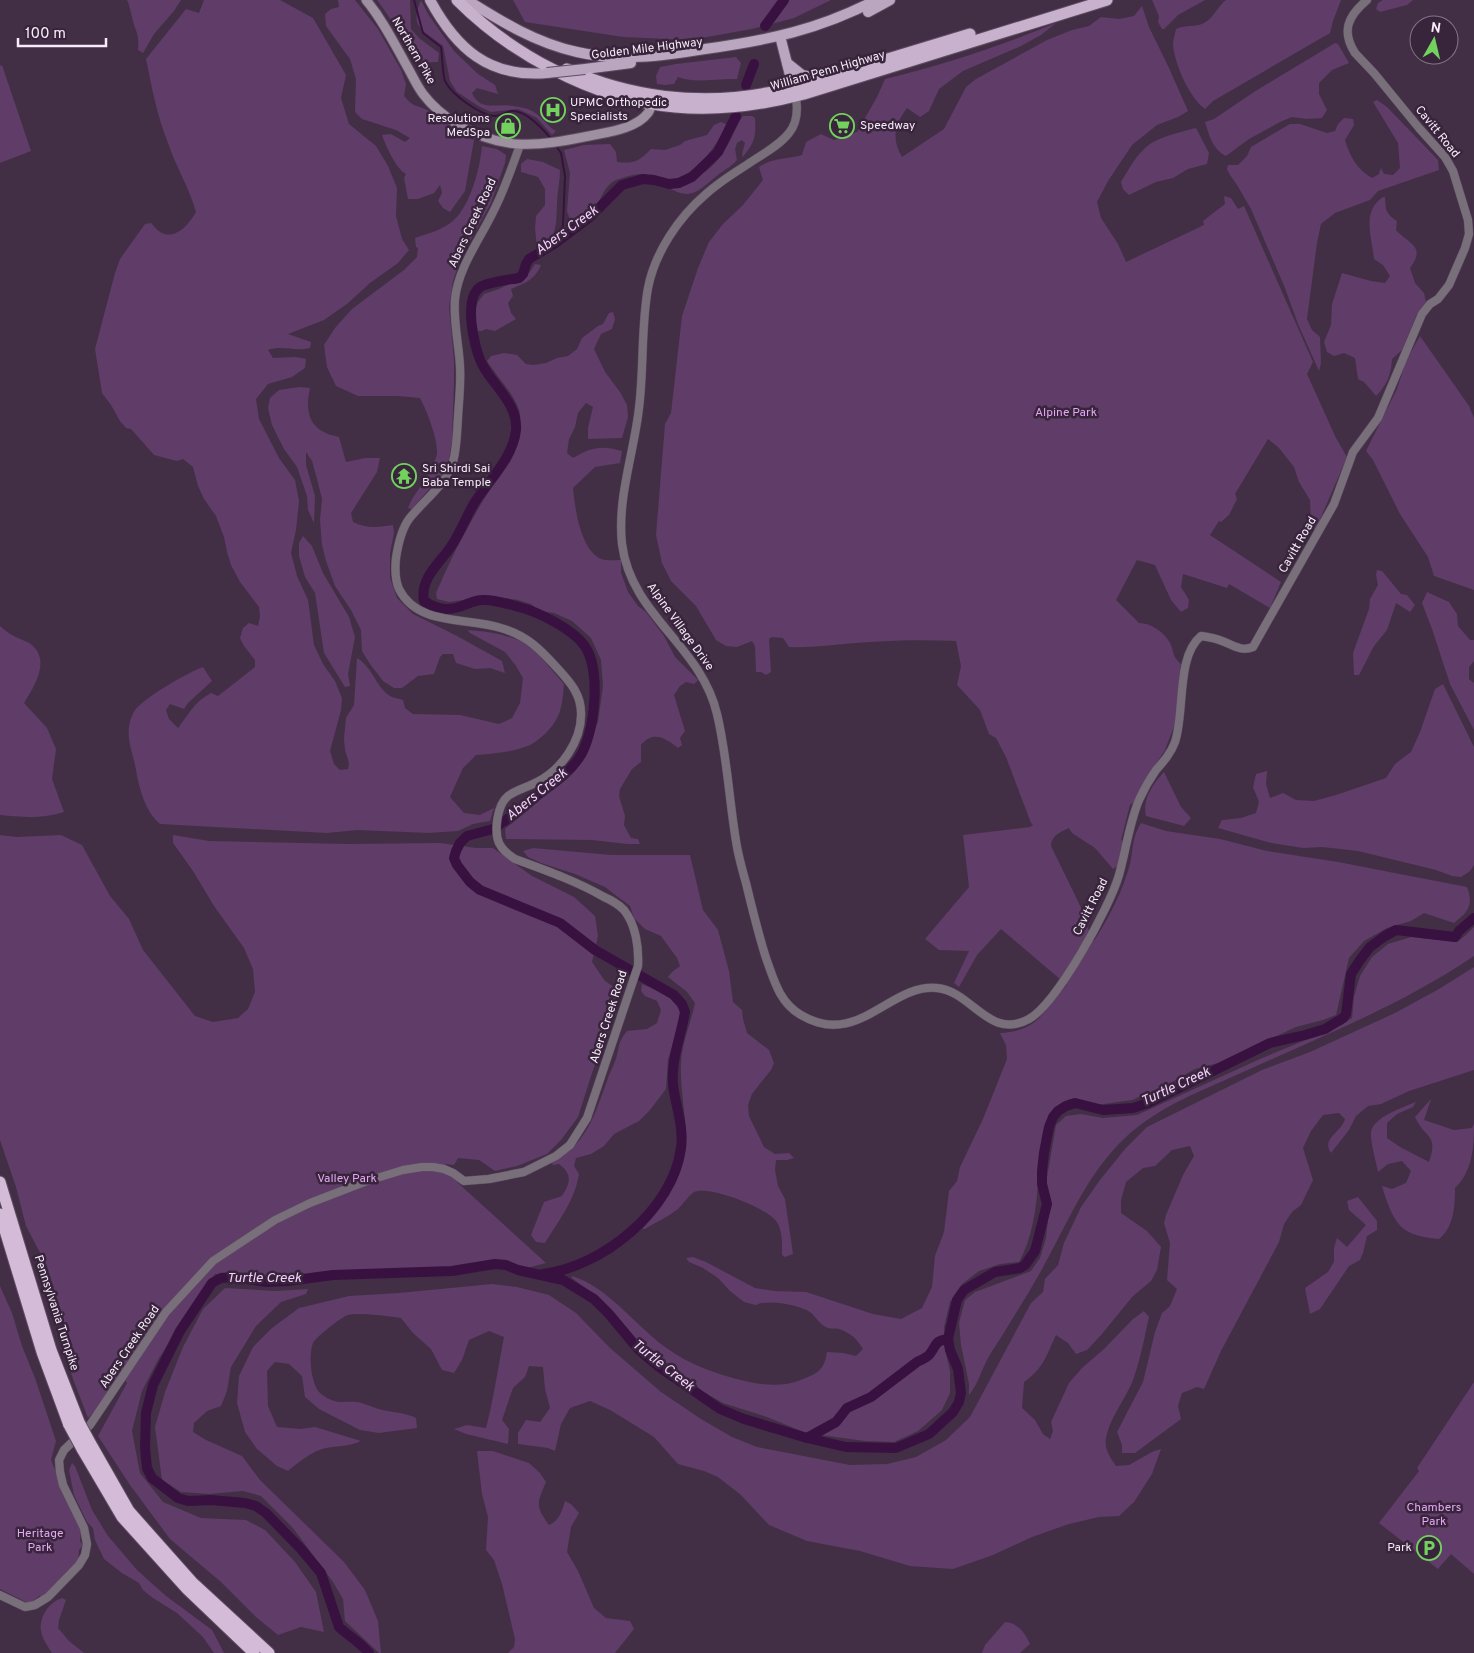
<svg xmlns="http://www.w3.org/2000/svg" width="1474" height="1653" viewBox="0 0 1474 1653" font-family="Overpass,sans-serif">
	<rect width="100%" height="100%" fill="#422f46"/>
	<g fill="#603c68">
		<path d="M127,0H181L174,11L154,34L143,53L138,50C140,34 135,31 132,17C130,10 130,6 127,0Z"/>
		<path d="M204,0H280L313,18L346,75L341,98L349,124L376,146L388,166L397,188L396,216L402,239L409,250L398,263L370,283L347,304L324,320L288,334L311,342L310,348C296,352 282,345 268,350L273,358L296,357L306,359L305,368L292,377L268,384L256,399L259,419L279,458L295,480L299,501L296,530L291,553L297,576L308,600L314,645L323,664L335,681L342,698L341,710L330,751L334,764L340,770L348,769L349,763L345,750L344,739L346,718L354,705L357,658C373,667 377,690 392,697C395,698 400,699 403,700L405,708L413,714L460,715L499,724L512,718L520,703L523,678L516,666L505,652L470,633L468,630C491,632 517,635 535,651C545,661 554,673 564,684C563,692 563,702 560,711C556,724 542,739 530,745C514,752 493,754 476,755L463,768L450,797L464,813L480,815L494,808L490,821L473,824L458,831L429,833L357,830L327,833L160,824C146,812 139,789 136,770C134,756 127,742 129,728C129,723 132,714 135,710C145,697 187,673 203,667L212,681L188,703L184,709L170,704L166,710L169,719L178,728C190,713 193,703 211,693L218,696L255,667V660L244,646L240,638L243,628L249,623L258,626L260,616L259,607L240,582L231,565L227,552L224,537L216,516L204,499L198,486L193,467L183,459L177,461L154,455L131,429L126,428L120,421L111,405L102,393L95,349L115,273L120,259L145,224L151,223C154,226 157,230 160,232C176,241 189,224 196,212C189,187 176,167 168,143C157,116 152,88 146,59L186,9L199,13Z"/>
		<path d="M338,0H355L378,29L401,70L406,84L404,96C414,108 415,104 427,110C443,120 455,134 474,140L465,191L450,212L443,208L438,201L442,193L440,185L434,193L418,199H408L404,178L406,174C396,169 386,146 382,135L391,134L405,142L410,138L396,130L362,119L355,112L356,79L350,59L326,26L325,14L331,9L339,7Z"/>
		<path d="M377,0H410L411,29L419,38L439,53L438,62L414,63C404,40 392,20 377,0Z"/>
		<path d="M421,0L428,14L454,51L478,74L495,85L498,94L477,88L472,93C480,112 497,103 513,106C519,107 527,108 532,111C542,116 547,126 556,131L552,135L537,118L518,109L491,112L480,107L457,92L450,81L443,46C423,30 409,28 421,0Z"/>
		<path d="M513,0H831L794,18L752,29L690,40L623,37L525,22Z"/>
		<path d="M1152,0H1205L1178,15L1164,29H1162L1158,22L1159,16Z"/>
		<path d="M1226,0H1341L1333,21L1330,33L1213,101L1205,109C1189,97 1175,65 1173,45C1173,40 1175,34 1176,29C1187,24 1194,28 1204,23C1213,19 1218,6 1226,0Z"/>
		<path d="M1383,0H1413L1407,5L1380,12L1376,9L1378,3Z"/>
		<path d="M1142,6L1149,27L1169,68L1188,111L1178,117L1157,125L1132,145L1108,181L1097,202L1101,218L1118,244L1126,262L1204,225L1203,221L1225,204L1224,196L1231,198L1238,209L1244,206L1313,362L1307,374L1336,438L1347,457L1315,531L1311,526L1310,500L1299,482L1294,467L1279,448L1268,439L1235,494L1237,499L1229,515L1221,522L1219,521L1210,535L1281,582L1270,608L1229,584L1227,588L1183,574L1181,587L1189,600L1188,608L1181,612L1171,600L1155,565L1137,560L1116,600L1139,623C1151,623 1164,632 1170,643C1175,653 1171,655 1181,664L1176,721L1165,750L1144,781L1134,802L1130,805L1121,840L1123,841L1119,865L1113,869L1095,848L1072,833L1069,828C1060,832 1051,836 1051,846L1074,893L1082,910V916L1094,941C1109,917 1123,891 1130,864C1134,847 1131,840 1141,823L1166,831L1220,839L1267,851L1338,862L1467,887C1474,905 1468,912 1454,923L1424,913L1411,921L1387,928L1364,941L1349,958L1336,1015L1323,1020L1296,1027L1218,1063L1195,1069L1165,1086L1132,1100L1097,1105L1070,1099C1066,1101 1060,1103 1057,1107C1038,1123 1040,1161 1038,1184C1036,1210 1032,1239 1019,1262L1000,1264L979,1271L962,1284L950,1302L944,1327L946,1354L950,1371V1393L942,1410L918,1431L894,1442L865,1441L806,1433L767,1417L723,1403L702,1391L689,1379L658,1357L637,1340L607,1309L585,1288L572,1278V1276C608,1287 636,1326 665,1347C688,1364 718,1375 745,1381C761,1385 782,1387 798,1381C816,1374 824,1372 827,1352L843,1353L856,1356L863,1349C857,1339 851,1333 839,1329C836,1328 831,1329 828,1328C821,1326 816,1317 810,1312C799,1305 768,1299 756,1305L744,1302L730,1291L718,1278L703,1268L689,1262L686,1258L693,1257L706,1262L755,1288L774,1291L806,1292L873,1314L901,1319L922,1308L932,1287L935,1256L944,1232L949,1191L957,1181L960,1167L983,1119L1007,1059L1006,1045L1000,1033C1042,1030 1041,1011 1067,985L1001,929L977,955L959,987L954,983L969,951L939,950L925,939L969,887L963,835L1030,827L1033,825L1031,823L1006,757L996,738L989,734L980,710L957,685L961,666L956,641C928,640 899,640 871,642C844,643 817,648 789,647L783,638L772,637L769,639L771,672L766,675L761,672H756L755,646L752,641L737,647L726,646L716,640L696,606L671,581L662,563L656,535L665,424L671,413L682,316L698,268L709,242L723,224L743,205L763,180L759,167C772,158 787,159 802,155L806,142L821,134L834,140L857,132L877,97L885,79C944,65 1000,46 1056,23L1041,35L1021,46L963,71L939,89L929,111L920,117L907,108C895,124 891,139 902,157L944,129L966,87L976,79L1047,40L1072,30L1089,26L1101,17L1119,19L1134,16Z"/>
		<path d="M1335,43L1338,44L1349,63L1332,70L1319,83V94L1327,110L1322,118L1306,119L1292,117L1280,122L1249,139L1226,156C1213,150 1209,135 1205,122L1214,119L1254,92Z"/>
		<path d="M736,57L741,63L737,79C717,78 697,84 678,77L674,84L665,85L657,84L656,76L660,67L676,64Z"/>
		<path d="M2,65L31,151L0,163V66Z"/>
		<path d="M1377,100L1387,107L1438,160L1439,170L1378,191L1370,200L1335,213L1321,224L1317,243L1307,319L1312,330L1320,337L1321,363L1319,371L1298,324L1285,288L1251,209L1237,185L1230,175L1227,169L1228,165H1238L1247,156L1251,147L1290,124H1300L1327,133L1335,131L1338,124L1344,118L1353,119L1354,125L1345,140C1350,157 1357,169 1372,178L1379,174L1381,168L1384,174L1393,175L1400,168L1398,143L1373,102Z"/>
		<path d="M743,116H752L755,118C756,138 755,141 743,157L742,154L745,143L742,140L737,143L735,149L737,160C732,166 726,169 719,174C701,188 692,203 668,187C692,183 714,170 726,148C732,138 736,126 743,116Z"/>
		<path d="M721,122L726,124C718,146 693,179 667,180C658,180 650,175 641,174C633,174 621,178 614,181C604,187 602,197 596,206C589,215 581,220 571,223L567,211L570,173L564,150L584,145L610,144L616,152L617,162C635,164 639,161 651,149L665,150L680,145L685,141L707,135L714,125Z"/>
		<path d="M1196,128L1209,153L1207,164L1188,169L1173,178L1156,182L1129,195L1123,189L1121,182C1129,169 1137,153 1150,144C1160,137 1184,131 1196,128Z"/>
		<path d="M482,146L497,149L506,155L505,163L491,203L462,255L453,281L449,307L454,360V383L452,440L449,459L442,474L412,509L408,508C413,494 423,485 430,472C432,467 436,459 437,454C438,439 427,411 420,398L398,396H358L336,386L327,367L324,345L335,328L352,309L404,270L417,257L418,248L416,247L415,238C429,233 443,230 454,220C471,204 480,168 482,146Z"/>
		<path d="M527,159L543,162L560,170C560,181 557,193 557,205C556,224 558,240 537,247L535,229L536,216L545,205V189L538,177L521,172V164Z"/>
		<path d="M1383,197H1385C1386,210 1385,213 1397,221L1396,230C1410,245 1426,246 1410,268L1415,283L1424,293L1426,302L1416,316L1402,350L1392,359C1391,375 1387,385 1376,396L1364,382L1358,379L1355,358L1344,353L1334,356L1327,352L1324,342L1331,325L1332,304L1342,273L1371,281L1385,283L1390,276L1383,265L1374,259C1372,237 1361,212 1383,197Z"/>
		<path d="M535,264L541,265C535,280 525,283 511,289L513,296L508,303L511,313L516,319L495,331L486,329L482,331H477L474,313L478,302L484,294L499,289L529,273Z"/>
		<path d="M613,312L615,319L612,329L601,334L594,349L605,372L620,392L627,405L628,417L622,438L588,439V428L593,407L586,403L578,413L575,427L569,439L567,453L573,458C591,447 602,445 622,451L620,463L595,467L573,488C575,508 580,549 601,559C606,561 615,560 621,560V573L628,592L638,606L646,612L664,636L675,657L698,680L694,684L686,682L680,686L674,695L685,731L680,738L682,745L678,748C666,738 653,730 641,745V762L632,769L620,789L619,796L625,816L624,825L631,838L638,839L640,844H627L592,840L506,839L505,829L565,779L580,763L598,722L603,686L601,660L591,638L572,621L554,613L540,611L531,604L518,600L491,596L449,602L437,599L436,593C449,562 464,533 481,504C493,484 508,466 516,444C519,435 522,419 519,410C513,392 497,377 487,361L491,356L504,353L517,355L526,364L533,365L546,363L557,358L568,356L577,349L582,338L598,326L603,324L609,313Z"/>
		<path d="M1420,336L1469,406L1474,418V590L1434,576L1428,557L1400,514L1373,460L1366,451L1397,389L1406,361Z"/>
		<path d="M299,387L310,388C304,415 311,432 339,437L346,462L365,458H380L377,472L351,513L353,522C366,529 379,527 393,525L394,533L390,553V578L397,598L413,614L457,636L502,661L505,673L490,668L475,669L456,663L453,654H443L440,657L434,674L418,676L402,688H394L383,681L370,664L362,651L361,630L351,610L335,586L326,561L322,545L320,520L322,499L317,479L312,461L306,452V465L315,496L314,523L308,510L307,496L297,467L284,449L272,425L268,408L270,398L279,390Z"/>
		<path d="M303,536L312,546L323,573L349,617L355,637L348,674L350,686L345,687L324,653L315,593L305,577L299,556V543Z"/>
		<path d="M1377,570L1382,571L1401,594L1407,595L1415,605L1410,612L1396,603L1387,630L1374,646L1359,675H1354L1353,653L1369,609L1370,599L1378,585L1376,575Z"/>
		<path d="M1427,592L1449,602L1457,614L1458,626L1470,640H1474V661L1469,667V679L1474,683V730L1450,684L1432,629L1422,603Z"/>
		<path d="M0,626C4,629 8,633 12,635C19,639 28,641 33,646C50,662 34,687 24,703L47,728L56,749L52,779L64,812C44,819 21,817 0,815Z"/>
		<path d="M1443,684L1474,747V865L1470,871L1461,877L1452,876L1436,870L1358,851L1322,847L1303,848L1271,843L1218,828L1222,820L1241,818L1256,813L1259,802L1253,787L1256,774L1267,771L1266,784L1270,798L1283,793L1296,800L1314,801L1336,795L1386,778L1395,764L1411,752L1420,732L1435,689Z"/>
		<path d="M1164,772L1181,807L1191,818L1184,826L1146,816C1142,799 1153,784 1164,772Z"/>
		<path d="M0,835L17,837L61,835L82,845L110,896L129,919L143,950L195,1016L213,1022L238,1018L248,1009L255,992L253,969L244,948L214,906L193,871L173,843V835L209,841L348,844L440,843L476,848H493L532,876L574,897L595,916L598,936L592,962L605,981L621,992L602,1049L593,1070L578,1117L561,1140L547,1154L517,1166L495,1171L479,1160L458,1158L454,1165L444,1164L458,1183L546,1263L523,1269L496,1260L450,1270L332,1273L288,1279L215,1274L159,1358L142,1391L132,1431L140,1473L163,1502L201,1518L246,1520L265,1530L295,1562L316,1592L324,1632L301,1627L278,1635L256,1617L221,1582L170,1539L130,1485L98,1436L127,1383L120,1375C108,1389 102,1405 88,1418L73,1379L62,1344L64,1322L47,1266L26,1226L16,1187L0,1140Z"/>
		<path d="M533,848L611,855H690L703,910L718,930L729,971L733,1002L742,1010L743,1019L747,1033L769,1050L774,1063L771,1070L752,1094L748,1105L749,1116L764,1147L775,1154L789,1153L794,1158L787,1160H776L775,1170L778,1186L785,1199L793,1254L785,1257L782,1255C782,1245 783,1230 776,1221C767,1208 709,1185 694,1192C689,1195 683,1204 678,1209C668,1217 656,1222 645,1229H642C665,1205 688,1171 686,1135C685,1111 680,1086 681,1063C682,1042 691,1023 695,1003L687,992L668,977L672,972L680,966L677,958L661,936L645,929L634,918L630,906L605,887L575,874L541,863L528,857L523,851Z"/>
		<path d="M1474,927V956C1402,1005 1320,1037 1241,1073C1201,1091 1158,1107 1126,1137C1086,1174 1067,1225 1041,1271C1031,1289 1019,1308 1008,1326C1002,1337 994,1347 988,1358C981,1371 978,1384 969,1395V1384L961,1345L959,1323L965,1300L975,1292L1031,1271L1040,1258L1046,1238L1050,1200L1046,1183L1056,1125L1066,1116L1081,1114L1103,1118L1137,1115L1260,1059L1342,1025L1352,1018L1354,997L1360,976L1372,957L1388,944L1411,937L1457,942L1466,935Z"/>
		<path d="M1474,967V1070L1409,1091L1381,1104L1368,1106L1356,1116L1349,1130L1331,1153C1321,1138 1341,1133 1345,1119L1339,1113L1323,1115L1311,1131L1303,1148L1313,1180L1301,1205L1292,1212L1284,1224L1279,1242L1221,1351L1204,1389L1197,1387L1182,1393L1178,1406L1181,1419L1135,1453H1122V1445L1117,1432L1143,1382L1155,1332L1162,1313L1170,1306L1177,1289L1167,1280L1170,1243L1164,1223L1166,1215L1183,1175L1194,1156L1190,1146L1172,1150L1155,1166L1143,1168L1126,1182L1121,1200V1213L1147,1231L1161,1247L1157,1270L1151,1281L1132,1297L1102,1334L1087,1350L1076,1354L1068,1343L1056,1335C1046,1356 1044,1368 1024,1382L1022,1408L1035,1420L1043,1434L1050,1439L1053,1431L1051,1422L1069,1383L1082,1368L1104,1349L1133,1319L1144,1311L1149,1317C1144,1339 1140,1363 1131,1385C1123,1402 1110,1418 1106,1438C1104,1449 1110,1457 1116,1466L1129,1465L1152,1452L1161,1449L1152,1474L1134,1502L1119,1516L1099,1517L1069,1524L1032,1537L993,1555L953,1569L910,1566L860,1551L807,1541L769,1525L741,1495L718,1477L704,1471L678,1464L654,1437L610,1410L590,1401L570,1408L561,1424L555,1451L548,1448L518,1444V1433L526,1420L540,1422L550,1408L545,1389L543,1367L529,1366L525,1377L513,1388L502,1420L509,1429L508,1444L466,1434L454,1429L467,1425L486,1428C494,1398 498,1367 504,1337L489,1331L469,1340L462,1360L454,1373L442,1370L431,1349L413,1333L401,1318C390,1316 357,1312 348,1315C341,1317 315,1338 313,1343C308,1355 311,1386 321,1394C336,1405 340,1401 357,1402C364,1403 372,1407 379,1409C392,1413 404,1412 416,1418L417,1428L379,1433L360,1430L319,1409L305,1397L302,1376L289,1364L275,1362L267,1371L268,1406L277,1427L301,1429L315,1427L361,1441C350,1446 338,1446 326,1448C312,1451 299,1462 288,1471L277,1466L257,1449L245,1432L237,1403L239,1376L253,1347L272,1328L299,1308L349,1296L399,1293L492,1284L517,1287L549,1295L576,1313L610,1348L661,1392L701,1419L732,1437L757,1447L850,1465L887,1464L916,1457L946,1440L970,1417L1031,1303L1043,1292L1045,1279L1058,1265L1064,1243L1081,1207L1100,1180L1125,1149L1147,1127L1262,1070L1310,1052L1395,1013L1439,989Z"/>
		<path d="M642,984L667,995L686,1016V1021L679,1027L668,1059L666,1089L650,1110L639,1121L614,1134L604,1146L591,1154L576,1158L574,1166L579,1174C575,1200 558,1222 545,1243L536,1242L531,1235L544,1202L562,1196C570,1184 573,1174 559,1164L553,1165L552,1162C586,1146 595,1114 607,1081C609,1074 613,1067 616,1059C620,1046 617,1044 627,1031L647,1029L657,1023L661,1010L657,1001L645,996L641,991Z"/>
		<path d="M1431,1099L1424,1120L1454,1130L1472,1128L1474,1123C1474,1146 1473,1171 1455,1188C1455,1206 1454,1227 1439,1239C1428,1238 1413,1236 1404,1229C1392,1220 1386,1199 1382,1186L1392,1189L1406,1183L1411,1171L1402,1161L1388,1164L1378,1172C1376,1161 1370,1141 1371,1132C1373,1117 1404,1107 1416,1102L1413,1107L1397,1114L1387,1123V1138L1400,1147L1429,1162C1439,1134 1425,1139 1415,1117Z"/>
		<path d="M1358,1197L1377,1221V1230L1367,1236L1363,1253L1360,1260L1349,1266L1320,1309L1310,1314L1305,1288L1328,1272L1334,1262V1248L1337,1238L1347,1247L1366,1225L1349,1210L1347,1201Z"/>
		<path d="M0,1286L12,1313L22,1346L35,1378L56,1441L51,1460L81,1531L80,1541L83,1545L79,1550L78,1560C65,1572 55,1585 43,1597L39,1596L30,1604L0,1589Z"/>
		<path d="M225,1288L275,1291L308,1289L306,1294L281,1302L256,1326L231,1367L227,1391L221,1406L207,1411L194,1423L193,1432L206,1440L242,1456L260,1480L344,1562L365,1590L378,1621L381,1653H379L345,1621L343,1599L333,1582L293,1528L261,1496L243,1491L209,1494L181,1492L162,1480L155,1427L165,1392L183,1347L203,1309Z"/>
		<path d="M1474,1382V1574L1451,1554L1438,1569L1379,1523L1419,1471L1417,1468Z"/>
		<path d="M477,1451H493L529,1463L540,1473L546,1482C537,1503 535,1506 549,1525C559,1521 562,1511 565,1501L571,1504L579,1513L571,1527L567,1552L578,1571L594,1608L606,1618L630,1621L634,1629L615,1653H508L514,1647L515,1639L502,1584L494,1560L486,1550L488,1517L482,1494Z"/>
		<path d="M72,1463L75,1466L92,1510L108,1536L137,1570L166,1596L212,1630L224,1653H214L203,1637L177,1613L153,1598L143,1590L139,1583L122,1573L104,1559L95,1540L93,1528L87,1522L74,1495L69,1470Z"/>
		<path d="M62,1598L66,1600L59,1620L58,1628L69,1641L84,1653H52C48,1647 42,1638 41,1631C39,1617 49,1602 62,1598Z"/>
		<path d="M1005,1622C1018,1623 1025,1633 1030,1644L1020,1653H982L985,1645Z"/>
	</g>
	<g fill="none" stroke-linecap="round" stroke-linejoin="round">
		<g stroke="#391141" stroke-width="2">
			<path d="M414,0L423,33L441,47C442,53 443,78 445,81C451,94 480,115 494,116C500,117 506,111 512,111C526,110 544,130 552,140"/>
			<path d="M556,146L561,153L565,176L563,225L559,240"/>
		</g>
		<g stroke="#391141" stroke-width="10">
			<path d="M765,26L784,0"/>
			<path d="M746,85L754,64"/>
			<path d="M543,1274C602,1267 673,1210 681,1148C684,1125 675,1105 673,1084C671,1059 681,1036 685,1012L682,1004L674,995L595,950L560,923L480,890L470,882L457,865L454,858L456,851L460,843L467,836L493,829L503,822C516,814 527,804 539,794C554,783 568,774 579,758C595,735 602,669 584,645C572,629 539,612 519,607C508,604 493,599 482,600C477,600 472,602 467,604C451,611 439,611 424,601C420,581 436,566 447,552C459,537 465,518 475,502C489,480 513,458 516,430C518,403 493,386 482,364C474,348 462,296 482,286C493,281 508,280 519,278L523,274L526,264L529,259L554,244L590,217L622,185L643,179L654,180L669,184L679,183L692,177L718,152L736,116"/>
			<path d="M807,1438L836,1422L847,1408L871,1397L917,1362C921,1360 926,1358 929,1355C937,1346 933,1341 948,1339"/>
			<path d="M369,1653C360,1642 350,1637 339,1627L321,1573L301,1549L266,1513L256,1506L245,1503L211,1500L188,1501L178,1498L152,1478L147,1468L145,1448L146,1413L153,1385L180,1331L212,1283L221,1278L233,1277L267,1282L288,1281L333,1275L452,1271L495,1264L506,1265L518,1270L563,1280L594,1299L609,1314L639,1350L659,1367L720,1409L744,1419L807,1438L846,1447L896,1448L929,1434L953,1412L959,1402L961,1393L958,1369L950,1350L948,1339L957,1300L964,1290L995,1272L1020,1268L1025,1265L1035,1251L1047,1204L1042,1184V1171L1044,1153L1049,1127L1053,1117L1058,1111L1066,1106L1075,1103L1103,1110L1133,1108L1148,1103L1270,1043L1305,1035L1325,1029L1343,1018L1346,1014L1351,974L1360,960L1370,947L1385,936L1396,930L1455,937L1459,931L1474,918"/>
		</g>
		<defs>
			<g id="tertiary">
				<path d="M795,92C798,106 799,121 789,133C779,146 761,155 748,164C734,173 719,182 706,194C679,217 655,252 648,288C641,326 644,368 639,408C634,453 617,498 622,544C631,616 701,645 717,714C727,755 729,799 736,841C738,855 742,869 746,883C752,908 758,933 766,958C774,980 779,1002 801,1015C858,1049 890,983 937,988C972,991 989,1041 1029,1019C1057,1003 1110,907 1119,875C1126,850 1129,824 1139,800C1144,789 1149,780 1156,770C1164,761 1171,753 1175,742C1185,713 1176,656 1201,636C1209,637 1215,638 1222,641C1233,645 1241,652 1253,647L1334,504L1353,452L1378,418L1422,314L1430,304L1438,299L1449,285L1465,248L1469,234L1468,220L1453,171L1445,157L1419,128L1374,73L1355,53C1341,31 1348,16 1367,0"/>
				<path d="M0,1595L25,1607L35,1605L48,1597L79,1565L85,1555L87,1544L84,1528L63,1485L60,1472L59,1460L64,1450L90,1425L166,1312L213,1261L275,1220L310,1203L367,1181L403,1170L422,1167H433L444,1169L453,1173L464,1181L489,1179L524,1172L556,1156L570,1145L587,1118L638,966C639,948 636,925 624,910C619,905 611,900 604,897C576,881 545,870 515,859C508,854 503,851 499,843C494,831 497,805 508,796C516,790 528,787 537,782C561,770 582,741 581,713C581,695 571,683 559,670C541,650 528,636 501,628C468,617 418,627 399,589C395,580 395,568 396,558C398,545 401,530 409,519C423,501 446,485 453,462C457,447 457,432 458,417C459,400 461,383 460,367C459,344 453,321 455,299C458,268 480,239 493,212C504,191 512,167 520,145"/>
			</g>
			<path id="secondary" d="M366,0C383,20 395,45 408,68C413,77 417,86 423,94C432,106 444,116 457,124C504,152 539,146 589,136C608,132 636,129 648,113C651,109 652,103 654,99"/>
			<g id="primary">
				<path d="M430,0C456,48 488,78 547,73"/>
				<path d="M467,0C502,22 536,43 577,52C619,62 662,56 705,49C769,40 818,30 876,0"/>
				<path d="M868,12L890,0"/>
				<path d="M780,36L793,87"/>
				<path d="M787,63L802,75L821,79"/>
				<path d="M585,69L631,63"/>
			</g>
			<g id="trunk">
				<path d="M457,0C485,28 517,51 552,69C636,113 713,118 804,94L1107,0"/>
				<path d="M567,69C629,97 699,106 767,93C798,88 828,77 858,68C895,57 933,45 970,34"/>
			</g>
			<g id="motorway">
				<path d="M0,1182L51,1350L79,1422"/>
				<path d="M0,1214L42,1352L69,1425"/>
				<path d="M92,1446L129,1511L192,1582L269,1653"/>
				<path d="M82,1449L122,1517L187,1589L254,1653"/>
			</g>
		</defs>
		<use href="#tertiary" stroke="#5f4d63" stroke-width="9"/>
		<use href="#secondary" stroke="#5f4d63" stroke-width="11"/>
		<use href="#primary" stroke="#5f4d63" stroke-width="12"/>
		<use href="#trunk" stroke="#5f4d63" stroke-width="13"/>
		<use href="#motorway" stroke="#5f4d63" stroke-width="13"/>
		<use href="#tertiary" stroke="#796f7b" stroke-width="8"/>
		<use href="#secondary" stroke="#9e8fa1" stroke-width="9"/>
		<use href="#primary" stroke="#baa6bf" stroke-width="10"/>
		<use href="#trunk" stroke="#c7b1cc" stroke-width="11"/>
		<use href="#motorway" stroke="#d4bcd9" stroke-width="11"/>
		<defs>
			<path id="primary-bridge" d="M547,73L585,69"/>
			<g id="motorway-bridge">
				<path d="M79,1422L92,1446"/>
				<path d="M69,1425L82,1449"/>
			</g>
		</defs>
		<use href="#primary-bridge" stroke="#5f4d63" stroke-width="12" stroke-linecap="butt"/>
		<use href="#motorway-bridge" stroke="#5f4d63" stroke-width="13" stroke-linecap="butt"/>
		<use href="#primary-bridge" stroke="#baa6bf" stroke-width="10"/>
		<use href="#motorway-bridge" stroke="#d4bcd9" stroke-width="11"/>
	</g>
	<defs>
		<symbol id="hospital-ring" viewBox="-11 -11 22 22"><circle r="9.5" fill="#38253c" stroke="#72d25d" stroke-width="1.5"/><path d="M-5-5h3v3.5h4V-5h3V5h-3V1.5h-4V5h-3Z" fill="#72d25d"/></symbol>
		<symbol id="shop-ring" viewBox="-11 -11 22 22"><circle r="9.5" fill="#38253c" stroke="#72d25d" stroke-width="1.5"/><path d="M-5-2.5h2.3a2.7 3.5 0 0 1 5.4 0H5L5.5 6h-11ZM-1.5-2.5h3a1.5 2.3 0 0 0-3 0Z" fill="#72d25d"/></symbol>
		<symbol id="supermarket-ring" viewBox="-11 -11 22 22"><circle r="9.5" fill="#38253c" stroke="#72d25d" stroke-width="1.5"/><path d="M-6-5.5h2.5l.6 2H6L4.5 2H-2.5L-4.4-4H-6ZM-1.5 3.2a1.3 1.3 0 1 0 .1 0ZM3 3.2a1.3 1.3 0 1 0 .1 0Z" fill="#72d25d"/></symbol>
		<symbol id="temple-ring" viewBox="-11 -11 22 22"><circle r="9.5" fill="#38253c" stroke="#72d25d" stroke-width="1.5"/><path d="M0-6L5-2H3V0L6.5 2.5H4V6H1.5V3h-3V6H-4V2.5H-6.5L-3 0V-2H-5Z" fill="#72d25d"/></symbol>
		<symbol id="parking-ring" viewBox="-11 -11 22 22"><circle r="9.5" fill="#38253c" stroke="#72d25d" stroke-width="1.5"/><path d="M-3.5-5.5H1a3.5 3.5 0 0 1 0 7H-1V5.5H-3.5ZM-1-3.4V-.6H.8a1.4 1.4 0 0 0 0-2.8Z" fill="#72d25d"/></symbol>
	</defs>
	<g fill-rule="evenodd">
		<use href="#hospital-ring" x="539" y="96" width="28" height="28"/>
		<use href="#shop-ring" x="494" y="112" width="28" height="28"/>
		<use href="#supermarket-ring" x="828" y="112" width="28" height="28"/>
		<use href="#temple-ring" x="390" y="462" width="28" height="28"/>
		<use href="#parking-ring" x="1415" y="1534" width="28" height="28"/>
	</g>
	<g text-anchor="middle" dominant-baseline="central" stroke-width="5" stroke-linejoin="round" paint-order="stroke">
		<g font-size="12" fill="#f8ebfa" stroke="#38253c">
			<text transform="translate(647 49) rotate(-7)">Golden Mile Highway</text>
			<text transform="translate(413 51) rotate(60)">Northern Pike</text>
			<text transform="translate(828 71) rotate(-16)">William Penn Highway</text>
			<text transform="translate(1437 132) rotate(51)">Cavitt Road</text>
			<text transform="translate(473 223) rotate(-65)">Abers Creek Road</text>
			<text transform="translate(1298 545) rotate(-60)">Cavitt Road</text>
			<text transform="translate(680 627) rotate(54)">Alpine Village Drive</text>
			<text transform="translate(1091 907) rotate(-63)">Cavitt Road</text>
			<text transform="translate(609 1017) rotate(-72)">Abers Creek Road</text>
			<text transform="translate(56 1313) rotate(72)">Pennsylvania Turnpike</text>
			<text transform="translate(130 1347) rotate(-56)">Abers Creek Road</text>
		</g>
		<g font-size="12" fill="#f8ebfa" stroke="#38253c" text-anchor="start">
			<text x="570" y="103">UPMC Orthopedic<tspan x="570" dy="14">Specialists</tspan></text>
			<text x="490" y="119" text-anchor="end">Resolutions<tspan x="490" dy="14">MedSpa</tspan></text>
			<text x="860" y="126">Speedway</text>
			<text x="422" y="469">Sri Shirdi Sai<tspan x="422" dy="14">Baba Temple</tspan></text>
			<text x="1412" y="1548" text-anchor="end">Park</text>
		</g>
		<g font-size="12" fill="#e6a7f4" stroke="#38253c">
			<text x="1066" y="413">Alpine Park</text>
			<text x="347" y="1179">Valley Park</text>
			<text x="1434" y="1508">Chambers<tspan x="1434" dy="14">Park</tspan></text>
			<text x="40" y="1534">Heritage<tspan x="40" dy="14">Park</tspan></text>
		</g>
		<g font-size="14" font-style="italic" fill="#f7d0ff" stroke="#38253c">
			<text transform="translate(567 231) rotate(-36)">Abers Creek</text>
			<text transform="translate(537 795) rotate(-39)">Abers Creek</text>
			<text transform="translate(1176 1087) rotate(-25)">Turtle Creek</text>
			<text x="264" y="1278">Turtle Creek</text>
			<text transform="translate(663 1366) rotate(38)">Turtle Creek</text>
		</g>
	</g>
	<g transform="translate(1434 40) rotate(8)"><circle r="24" fill="#38253c" stroke="#857488"/>
	<path d="M0-4L9 19L0 12L-9 19Z" fill="#72d25d"/>
	<text y="-8" font-size="14" font-weight="bold" text-anchor="middle" fill="#f8ebfa">N</text>
	</g>
	<path d="M18 38v8h88v-8" fill="none" stroke="#f8ebfa" stroke-width="2.5"/>
	<text x="25" y="38" font-size="15" fill="#f8ebfa" stroke="#38253c" stroke-width="4" paint-order="stroke">100 m</text>
</svg>
